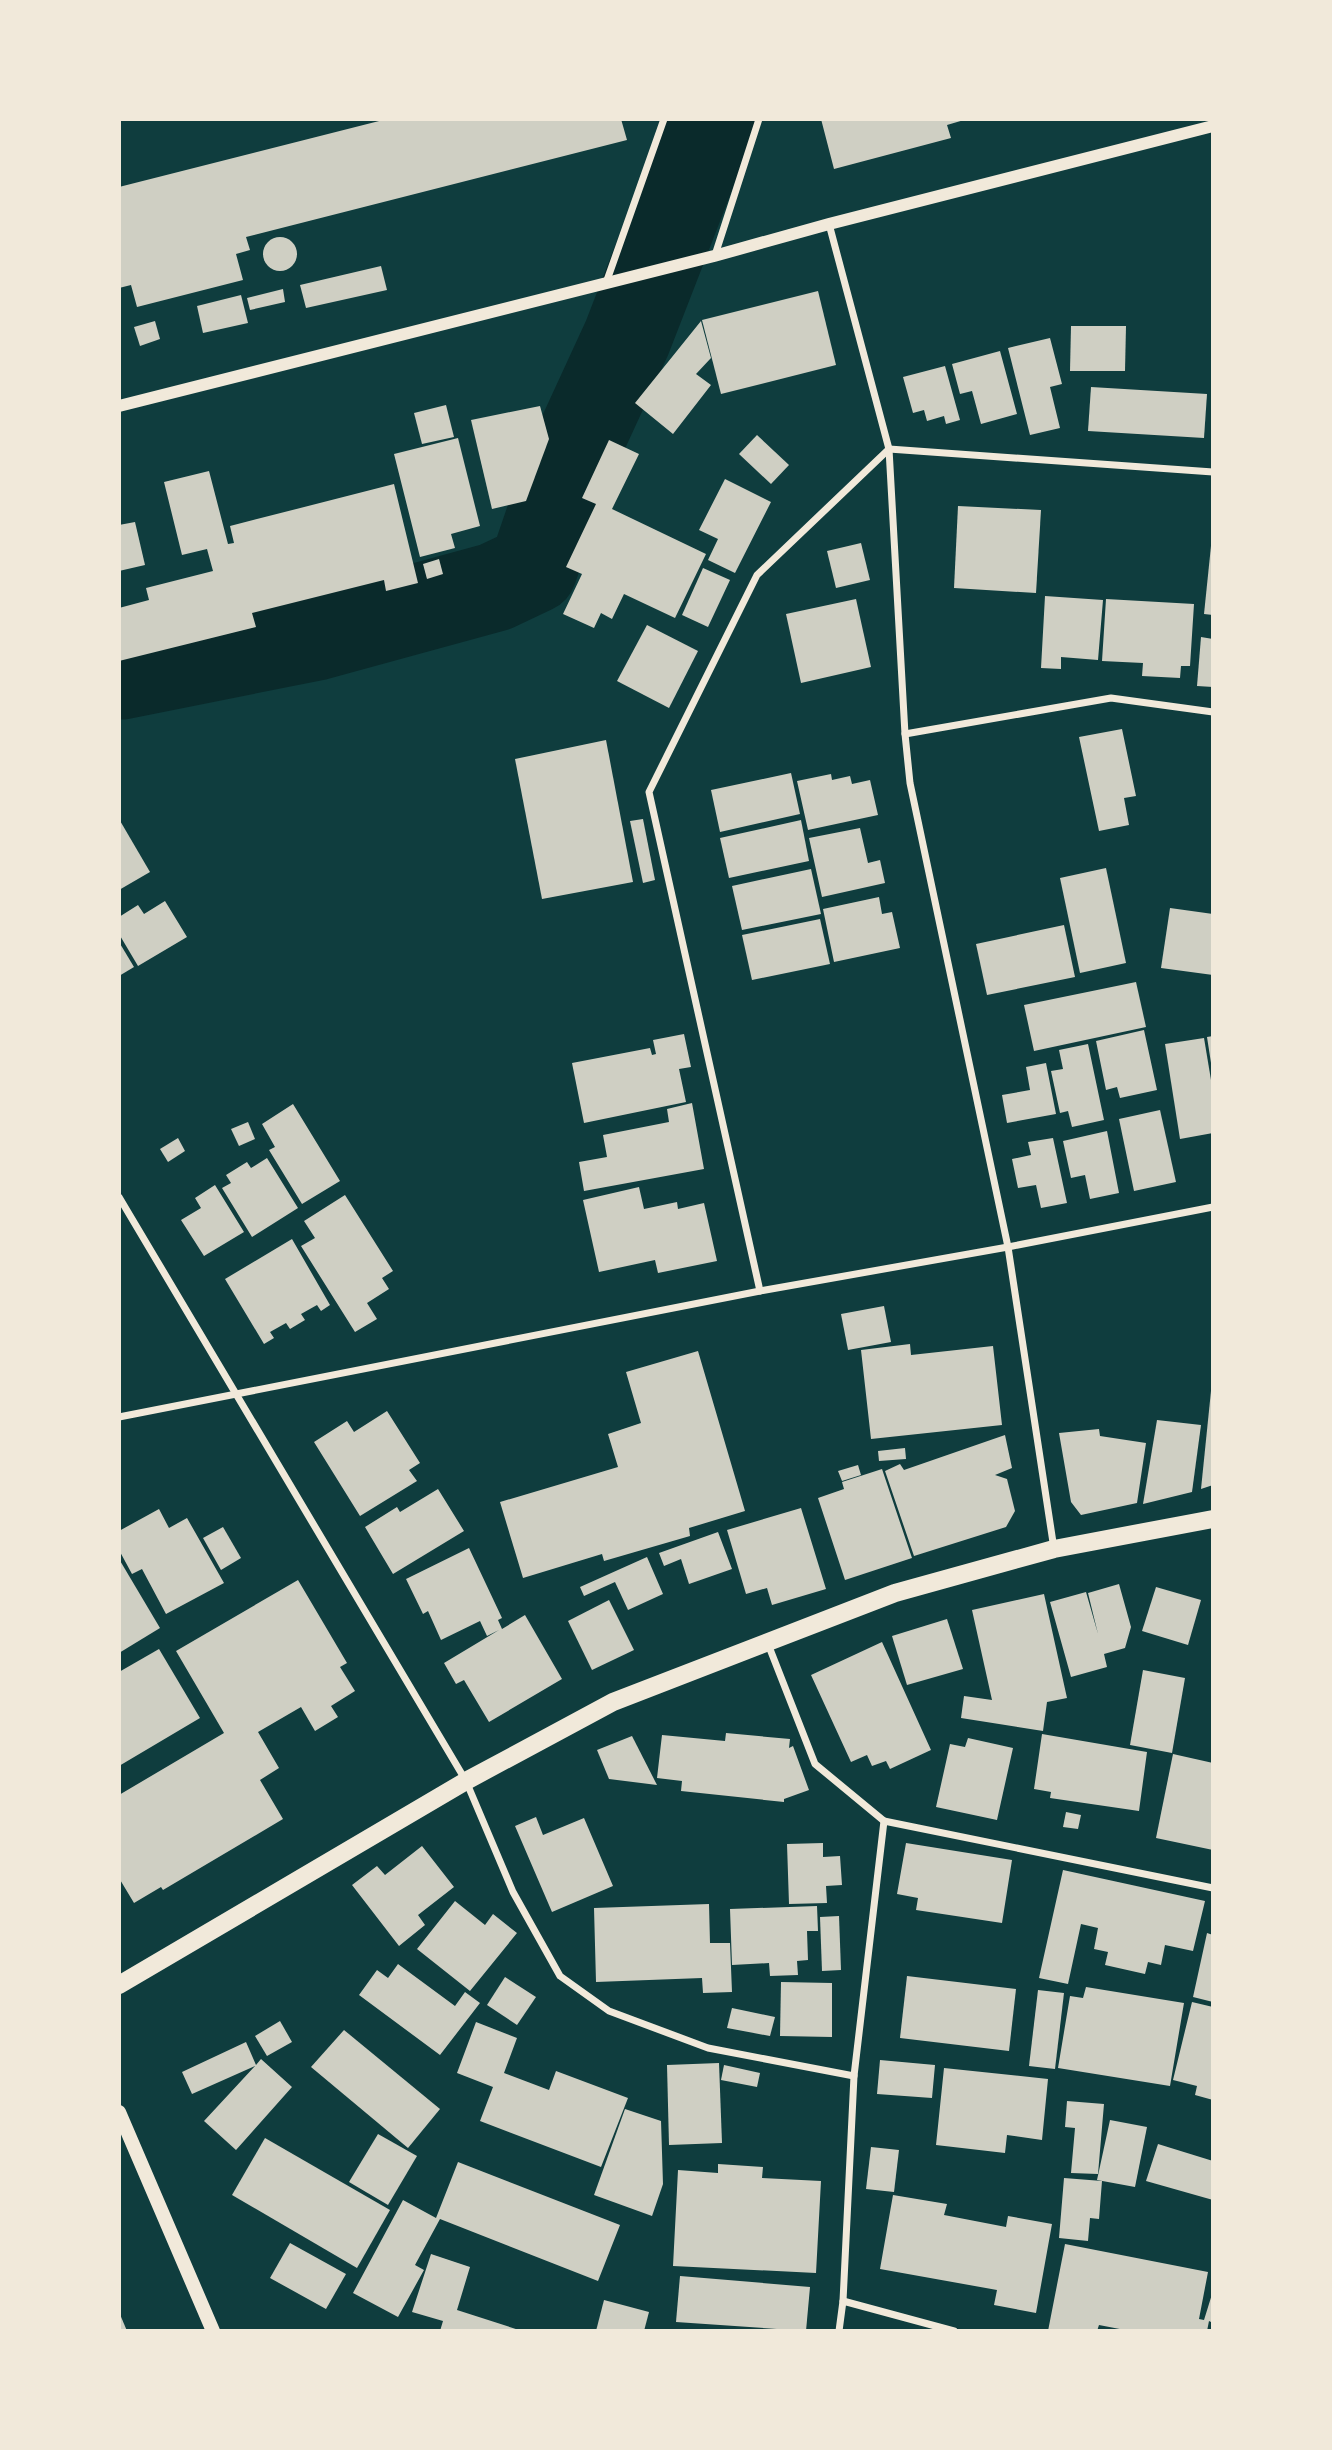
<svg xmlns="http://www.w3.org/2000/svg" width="1332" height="2450" viewBox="0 0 1332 2450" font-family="Signika,sans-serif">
	<rect width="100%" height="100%" fill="#0f3d3e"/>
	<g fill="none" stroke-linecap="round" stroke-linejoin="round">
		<path stroke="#0a2a2b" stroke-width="89" d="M121,675L316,636L495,587L533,569L569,464L627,338L712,119"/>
	</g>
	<g fill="#cfcfc3">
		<path d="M387,119H621L627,140L246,237L250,250L236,254L243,280L137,307L131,285L119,288V187Z"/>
		<path d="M821,119H964V120L947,125L951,138L834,169Z"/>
		<circle cx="280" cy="254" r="17"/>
		<path d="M381,266L387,290L306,308L300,285Z"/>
		<path d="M283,289L285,302L250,310L247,298Z"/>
		<path d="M818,291L836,365L721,394L702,320Z"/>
		<path d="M241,295L248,323L203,333L197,306Z"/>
		<path d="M155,321L160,339L140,346L134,327Z"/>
		<path d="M701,321L711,358L696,374L711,385L673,434L635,403Z"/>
		<path d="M1071,326H1126L1125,371H1070Z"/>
		<path d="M1050,338L1062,384L1050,387L1060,428L1030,435L1008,348Z"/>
		<path d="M1000,351L1017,414L981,424L972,391L960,394L952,364Z"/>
		<path d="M945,366L960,420L946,424L944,416L927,421L924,410L913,413L903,377Z"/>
		<path d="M1091,387L1207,394L1204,438L1088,431Z"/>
		<path d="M446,405L454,437L422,444L414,413Z"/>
		<path d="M540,406L549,439L526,501L492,509L471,420Z"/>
		<path d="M757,435L789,465L771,484L739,454Z"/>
		<path d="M458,438L480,526L451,534L455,548L420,557L394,454Z"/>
		<path d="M609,440L639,454L612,509L706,554L675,618L624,594L612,619L601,613L594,628L563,614L582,574L566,567L596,504L582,498Z"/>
		<path d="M209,471L228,544L234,543L230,526L394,484L418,583L386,591L384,580L252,613L256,627L119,661V608L149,600L146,588L213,571L207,549L182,555L164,482Z"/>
		<path d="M725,479L771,502L735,573L708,560L718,539L699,530Z"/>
		<path d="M958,506L1041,510L1036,593L954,588Z"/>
		<path d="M135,522L145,565L119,571V525Z"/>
		<path d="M861,543L870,580L836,588L827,551Z"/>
		<path d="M1211,546H1213V615L1204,614Z"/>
		<path d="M439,559L443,574L427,579L423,564Z"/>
		<path d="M703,568L730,580L708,627L682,615Z"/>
		<path d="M1045,596L1103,600L1098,660L1061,657V669L1041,668Z"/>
		<path d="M856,599L871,667L801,683L786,614Z"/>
		<path d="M1106,599L1194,604L1190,666H1181L1180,678L1142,676L1143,663L1102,661Z"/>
		<path d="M647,625L698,651L669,708L617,681Z"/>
		<path d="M1201,637L1213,639V687L1197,686Z"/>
		<path d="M1122,729L1136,796L1124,798L1129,825L1099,831L1079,737Z"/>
		<path d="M606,740L633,882L542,899L515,759Z"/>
		<path d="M791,773L800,814L720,832L711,790Z"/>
		<path d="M831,774L832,780L850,776L852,784L870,780L878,815L808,830L797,781Z"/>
		<path d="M119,819L150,872L119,890Z"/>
		<path d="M643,819L655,880L643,883L630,821Z"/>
		<path d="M801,820L809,861L729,878L720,838Z"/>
		<path d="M860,828L868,863L880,860L885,883L822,897L809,838Z"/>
		<path d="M1106,868L1126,963L1080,973L1060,878Z"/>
		<path d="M811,869L821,914L742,930L732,886Z"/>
		<path d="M879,897L882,914L892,912L900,948L834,962L823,909Z"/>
		<path d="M165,901L187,937L138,966L119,934V917L138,905L144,914Z"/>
		<path d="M1170,908L1213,914V975L1161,968Z"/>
		<path d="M820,919L830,964L752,980L742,935Z"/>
		<path d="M1064,925L1075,977L987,995L976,944Z"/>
		<path d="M119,942L134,967L119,976Z"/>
		<path d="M1136,982L1146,1027L1034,1051L1024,1005Z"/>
		<path d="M1144,1030L1157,1090L1120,1098L1117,1087L1106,1090L1096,1041Z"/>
		<path d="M684,1034L691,1067L679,1069L686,1102L584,1123L572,1063L650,1048L652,1055L656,1054L653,1040Z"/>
		<path d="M1213,1036V1063H1211L1207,1037Z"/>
		<path d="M1204,1038L1213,1092V1133L1180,1139L1165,1044Z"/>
		<path d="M1088,1044L1104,1120L1072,1127L1068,1111L1060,1113L1051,1071L1063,1069L1059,1050Z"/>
		<path d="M1046,1063L1056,1114L1007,1123L1002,1095L1030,1090L1026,1067Z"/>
		<path d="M692,1103L704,1169L584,1191L579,1162L607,1157L603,1135L669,1122L667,1109Z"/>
		<path d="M293,1104L340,1181L302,1204L269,1150L275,1147L262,1124Z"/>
		<path d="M1160,1110L1176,1182L1134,1191L1119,1119Z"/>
		<path d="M248,1122L255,1139L239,1146L231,1129Z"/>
		<path d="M1107,1131L1119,1193L1090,1199L1085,1175L1071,1178L1063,1141Z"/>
		<path d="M178,1138L185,1151L168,1162L160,1149Z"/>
		<path d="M1053,1138L1067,1203L1041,1208L1036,1185L1018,1188L1012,1159L1031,1155L1028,1142Z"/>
		<path d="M267,1158L298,1208L252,1237L222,1188L231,1183L226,1175L247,1162L251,1168Z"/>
		<path d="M215,1185L244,1232L204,1256L181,1220L201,1208L195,1198Z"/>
		<path d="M639,1187L644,1209L677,1202L678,1209L704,1203L717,1261L658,1273L655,1260L599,1272L583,1200Z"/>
		<path d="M345,1195L393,1271L382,1278L389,1289L367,1303L377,1319L355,1332L301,1246L315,1238L304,1221Z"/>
		<path d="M292,1239L330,1305L321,1311L317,1305L301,1314L305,1320L290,1329L286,1323L270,1332L274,1338L264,1344L225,1279Z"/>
		<path d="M884,1306L891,1342L848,1350L841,1314Z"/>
		<path d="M910,1344L911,1355L993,1346L1002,1425L871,1439L861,1350Z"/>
		<path d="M698,1351L745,1511L689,1528L690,1536L604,1561L602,1554L523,1578L500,1502L618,1467L608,1434L641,1423L626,1372Z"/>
		<path d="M1211,1391H1213V1485L1201,1489Z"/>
		<path d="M387,1411L420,1463L409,1470L417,1481L360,1516L314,1442L347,1421L354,1432Z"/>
		<path d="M1157,1420L1201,1425L1192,1492L1143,1504Z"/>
		<path d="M1099,1429L1100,1436L1146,1443L1137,1503L1081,1515L1071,1502L1059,1433Z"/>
		<path d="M1005,1435L1012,1468L995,1475L1007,1479L1015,1511L1006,1527L914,1556L885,1471L900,1464L904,1470Z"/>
		<path d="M905,1448L906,1459L879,1461L878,1451Z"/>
		<path d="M858,1465L861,1475L842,1481L838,1471Z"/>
		<path d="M882,1469L912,1558L845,1580L818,1498L844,1489L842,1482Z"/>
		<path d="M438,1489L464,1531L393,1574L365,1527L397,1507L400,1512Z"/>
		<path d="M801,1508L826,1589L772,1605L767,1588L746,1594L727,1530Z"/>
		<path d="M159,1509L169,1528L187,1518L224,1583L166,1614L142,1569L132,1574L119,1550V1531Z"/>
		<path d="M223,1527L241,1558L221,1570L203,1538Z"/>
		<path d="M718,1532L732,1569L689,1584L681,1559L664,1566L659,1553Z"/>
		<path d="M469,1548L502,1618L498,1620L502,1629L525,1615L562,1679L489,1722L464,1680L456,1684L444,1663L499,1630L487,1636L480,1621L441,1640L428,1611L423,1614L406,1579Z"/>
		<path d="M647,1557L663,1594L628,1610L615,1582L584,1596L580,1587Z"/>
		<path d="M119,1559L160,1628L119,1653Z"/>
		<path d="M298,1580L347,1663L340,1667L355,1691L331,1706L338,1717L315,1731L301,1707L258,1732L279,1768L260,1780L283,1819L163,1890L161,1887L134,1903L119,1878V1795L224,1733L176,1651Z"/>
		<path d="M1119,1584L1131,1627L1125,1648L1104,1654L1107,1667L1071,1677L1050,1602L1086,1592L1098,1634L1088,1593Z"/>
		<path d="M1156,1587L1201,1600L1188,1645L1142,1631Z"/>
		<path d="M1044,1594L1067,1698L1047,1702L1043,1731L961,1718L964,1696L992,1700L972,1610Z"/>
		<path d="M609,1600L634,1650L592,1670L568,1621Z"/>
		<path d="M947,1619L963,1669L907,1685L892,1636Z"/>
		<path d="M882,1642L931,1750L890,1769L886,1761L872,1766L867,1755L851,1762L811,1675Z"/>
		<path d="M159,1649L200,1718L119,1766V1672Z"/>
		<path d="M1143,1670L1185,1678L1172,1753L1130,1745Z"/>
		<path d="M726,1733L790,1739L789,1748L793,1746L809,1790L784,1799V1802L681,1791L682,1781L657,1778L662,1735L725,1741Z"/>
		<path d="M1042,1734L1147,1752L1139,1811L1050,1798L1051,1792L1034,1789Z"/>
		<path d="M632,1736L657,1785L609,1779L597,1750Z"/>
		<path d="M968,1738L1013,1748L997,1820L936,1807L950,1744L965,1747Z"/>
		<path d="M1173,1754L1213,1763V1850L1156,1838Z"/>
		<path d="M1066,1812L1081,1815L1078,1829L1063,1827Z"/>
		<path d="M536,1817L543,1835L584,1818L613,1886L552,1912L515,1826Z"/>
		<path d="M823,1843V1857L840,1856L842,1885L826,1886L827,1903L789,1904L787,1844Z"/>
		<path d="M906,1843L1012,1860L1002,1923L916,1910L918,1898L897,1894Z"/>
		<path d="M422,1846L454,1887L418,1915L425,1925L399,1946L352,1885L377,1866L385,1875Z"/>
		<path d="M1063,1870L1205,1901L1193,1951L1165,1945L1161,1965L1148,1962L1145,1974L1105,1965L1108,1952L1094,1949L1098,1928L1081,1924L1068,1984L1039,1978Z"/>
		<path d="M455,1901L485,1925L493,1914L517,1933L470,1991L417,1949Z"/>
		<path d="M709,1904L710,1943H730L732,1992L703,1993L702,1978L596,1982L594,1908Z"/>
		<path d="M817,1906L818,1931H807L808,1960L797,1961L798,1975L770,1976L769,1963L732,1965L730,1909Z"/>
		<path d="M839,1916L841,1970L822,1971L820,1917Z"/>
		<path d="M1207,1933L1213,1935V2002L1193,1997Z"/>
		<path d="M398,1964L455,2006L465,1992L480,2003L440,2055L359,1995L377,1970L388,1978Z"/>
		<path d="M907,1976L1016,1989L1009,2051L900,2038Z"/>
		<path d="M505,1977L536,1997L517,2025L487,2005Z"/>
		<path d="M781,1982L832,1983V2037L780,2036Z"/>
		<path d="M1086,1987L1184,2003L1170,2086L1058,2068L1070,1996L1083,1998Z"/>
		<path d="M1038,1990L1064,1993L1055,2069L1029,2066Z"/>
		<path d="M1192,2002L1213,2007V2100L1195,2095L1197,2086L1173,2080Z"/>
		<path d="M732,2008L775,2017L770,2036L727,2028Z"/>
		<path d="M280,2021L292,2042L267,2056L255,2036Z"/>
		<path d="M476,2022L517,2038L504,2073L549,2090L556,2071L628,2098L601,2167L480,2121L493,2087L457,2073Z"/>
		<path d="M344,2030L440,2109L408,2148L311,2067Z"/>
		<path d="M246,2042L256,2065L261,2059L292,2087L236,2150L204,2121L255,2066L192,2094L182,2072Z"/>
		<path d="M880,2060L935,2065L932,2098L877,2094Z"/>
		<path d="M719,2063L722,2143L669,2145L667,2065Z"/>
		<path d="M724,2065L760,2073L757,2087L721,2080Z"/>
		<path d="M944,2068L1048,2079L1042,2140L1007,2135L1005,2153L936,2145Z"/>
		<path d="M1067,2101L1104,2104L1098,2174L1071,2173L1075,2128L1065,2127Z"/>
		<path d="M625,2109L661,2121L663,2184L652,2216L594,2195Z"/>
		<path d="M1110,2120L1147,2127L1135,2187L1097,2180Z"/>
		<path d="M378,2134L417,2156L388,2205L349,2182Z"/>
		<path d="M265,2138L390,2210L357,2268L232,2195Z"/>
		<path d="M1158,2144L1213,2161V2200L1146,2181Z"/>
		<path d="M871,2147L899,2150L894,2192L866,2189Z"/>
		<path d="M458,2162L620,2225L598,2281L440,2219L415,2265L424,2270L398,2317L353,2293L403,2200L436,2218Z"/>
		<path d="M718,2164L763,2167L762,2178L821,2181L816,2273L673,2266L678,2170L718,2173Z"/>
		<path d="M1064,2178L1102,2181L1099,2219L1090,2218L1088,2241L1059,2238Z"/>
		<path d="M893,2195L947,2204L944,2215L1006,2227L1008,2216L1052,2224L1036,2313L994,2305L997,2290L880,2269Z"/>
		<path d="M290,2243L346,2274L326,2309L270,2278Z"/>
		<path d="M1065,2244L1208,2272L1199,2319L1204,2320L1213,2291V2323L1209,2321L1207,2331H1130L1099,2325L1097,2331H1048Z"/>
		<path d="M431,2254L470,2267L457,2310L522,2331H440L443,2321L412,2312Z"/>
		<path d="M680,2276L810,2287L806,2331L676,2322Z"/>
		<path d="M604,2300L649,2312L644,2331H596Z"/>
		<path d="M119,2312L127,2331H119Z"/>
	</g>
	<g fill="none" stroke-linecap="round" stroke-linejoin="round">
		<g stroke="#f1e9da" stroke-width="7">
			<path d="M829,224L889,449L905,734L910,783L1008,1247L1054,1549"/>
			<path d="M715,255L759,119"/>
			<path d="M606,283L664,119"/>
			<path d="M905,734L1111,698L1213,712"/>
			<path d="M119,1197L466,1781L513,1892L560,1976L609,2011L708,2048L854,2076"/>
			<path d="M760,1291L649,792L757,575L889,449L1213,472"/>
			<path d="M119,1417L760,1291L1008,1247L1213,1207"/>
			<path d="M768,1644L815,1764L884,1821L1213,1888"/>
			<path d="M843,2301L954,2331"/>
			<path d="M839,2331L843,2301L854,2076L884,1821"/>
		</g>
		<path stroke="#f1e9da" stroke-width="12" d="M119,406L714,256L829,224L1213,126"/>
		<path stroke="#f1e9da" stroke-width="14" d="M119,2112L213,2331"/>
		<path stroke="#f1e9da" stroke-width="18" d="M119,1985L466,1781L613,1702L895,1593L1054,1549L1213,1519"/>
	</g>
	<rect width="1332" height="2450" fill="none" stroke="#f1e9da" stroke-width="242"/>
</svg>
